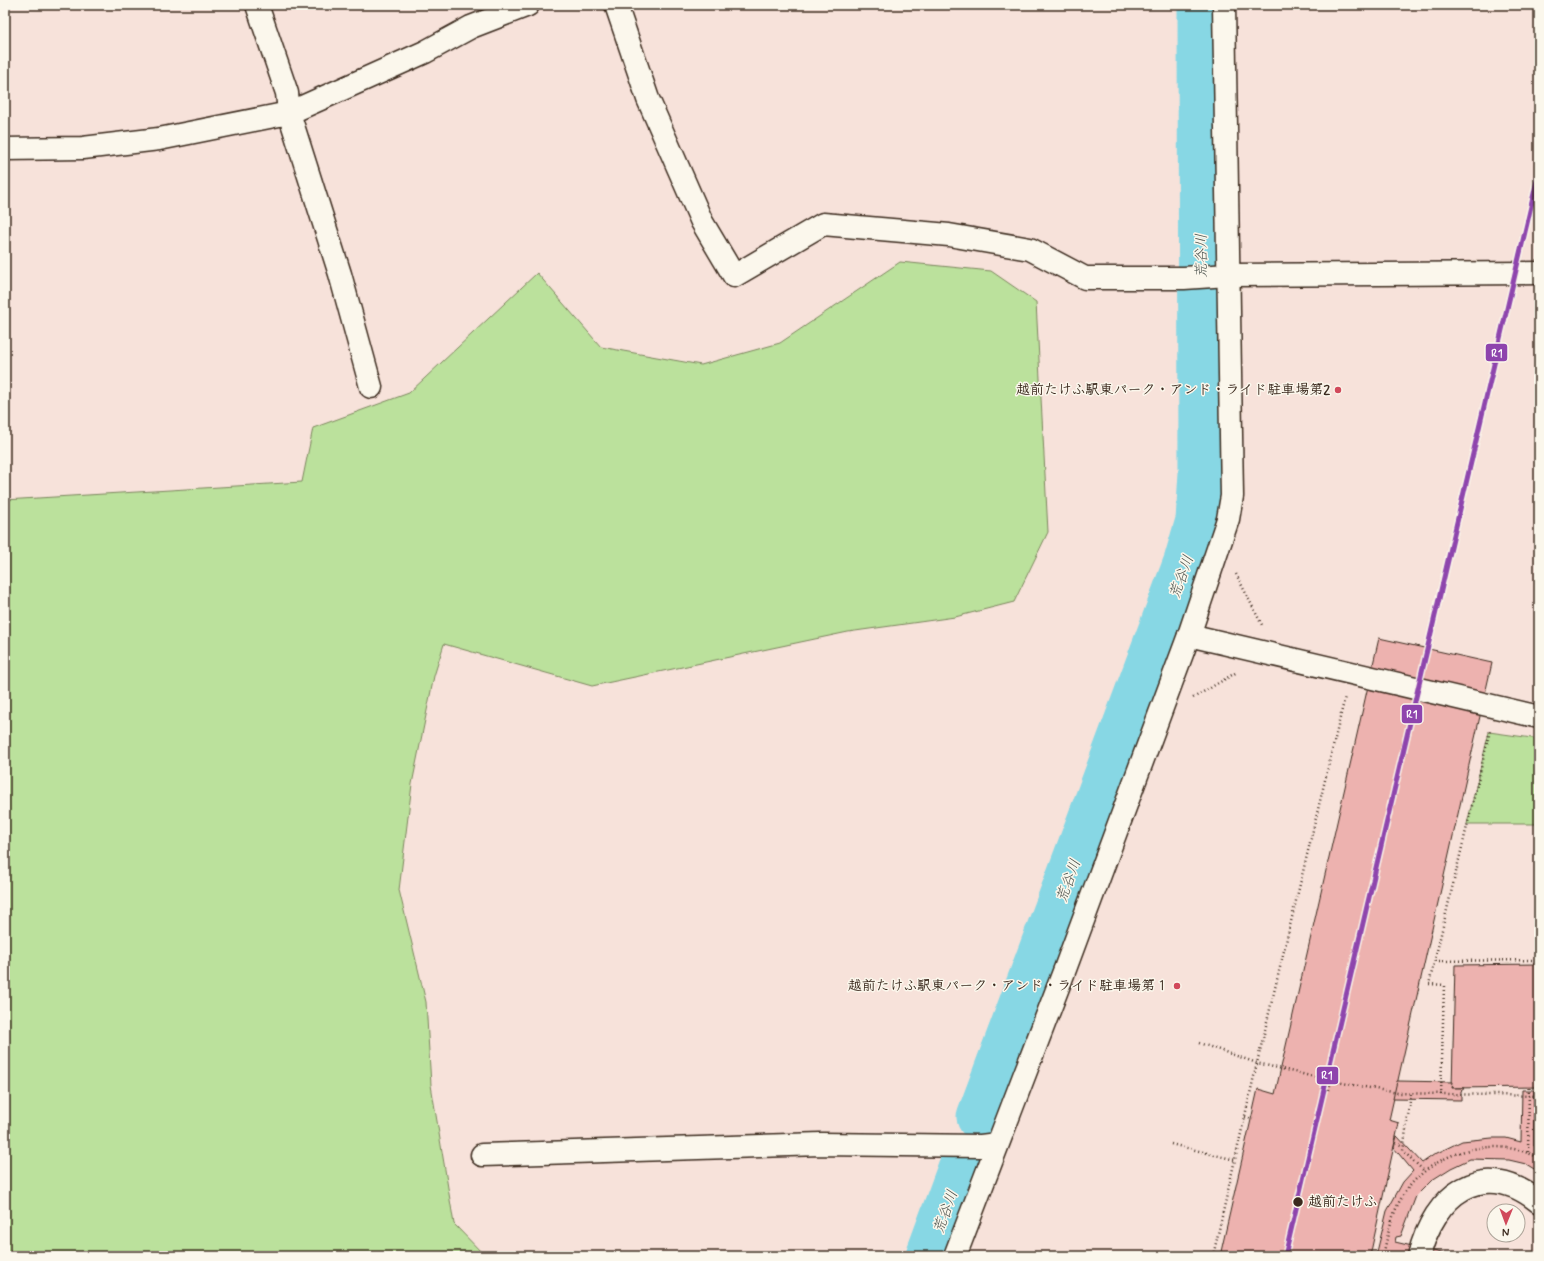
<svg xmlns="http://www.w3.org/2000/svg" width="1544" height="1261" viewBox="0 0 1544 1261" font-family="Mynerve,'Klee One',sans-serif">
	<rect width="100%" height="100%" fill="#f7e2da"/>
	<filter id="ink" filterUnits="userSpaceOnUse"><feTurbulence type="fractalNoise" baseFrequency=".025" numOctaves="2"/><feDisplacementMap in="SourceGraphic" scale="8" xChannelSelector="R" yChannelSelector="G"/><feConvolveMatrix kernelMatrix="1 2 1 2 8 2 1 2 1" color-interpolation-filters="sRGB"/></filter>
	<g filter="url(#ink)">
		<g fill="#bbe19c" stroke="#7b865d">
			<path d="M900,262L991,271L1036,302L1048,532L1014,602L955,617L848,632L592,686L444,644L434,676L412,784L399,890L426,1002L431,1085L454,1224L485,1256H5V500L302,482L313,428L409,393L537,273L601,347L701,365L780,343Z"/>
			<path d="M1489,732L1539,739V824H1467Z"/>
		</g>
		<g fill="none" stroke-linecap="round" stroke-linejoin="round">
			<g stroke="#87d7e4" stroke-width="49">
				<path d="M981,1117L1188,562L1200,521L1203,473L1202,5"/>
				<path d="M930,1256L962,1169"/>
			</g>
		</g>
		<g fill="#edb2af" stroke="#3b2a1e">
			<path d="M1379,638L1492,663L1389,1120L1399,1123L1370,1256H1220L1258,1089L1275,1094Z"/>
			<path d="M1539,964V1087L1452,1088L1455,965Z"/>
			<path d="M1397,1081L1453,1082L1452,1088H1465L1461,1091V1100L1393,1099Z"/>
			<path d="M1522,1090H1534V1146L1539,1149V1172L1526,1164L1509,1160L1470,1159L1451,1168L1432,1180L1416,1196L1401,1236L1396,1237L1395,1242L1446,1254V1256H1376L1387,1211L1403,1182L1413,1171L1394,1148L1397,1136L1422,1163L1435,1154L1462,1141L1492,1138H1506L1521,1142Z"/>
		</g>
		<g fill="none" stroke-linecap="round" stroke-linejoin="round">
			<defs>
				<g id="minor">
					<path d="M257,5L287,93L289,113L340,274L371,387"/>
					<path d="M616,5L648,99L702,222L734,276L823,224L949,235L1030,249L1085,278H1184L1228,275L1539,273"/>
					<path d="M5,149L83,148L159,139L289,113L425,52L471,27L528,5"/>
					<path d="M1189,635L1228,519L1232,496L1224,5"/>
					<path d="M482,1155L821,1144L981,1146L997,1144"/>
					<path d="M1419,1256C1434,1195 1482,1156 1539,1202"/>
				</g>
				<path id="tertiary" d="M955,1256L1065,969L1189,635L1539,717"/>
			</defs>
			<use href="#minor" stroke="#3b2a1e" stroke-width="25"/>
			<use href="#tertiary" stroke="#3b2a1e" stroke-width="25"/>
			<g stroke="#3b2a1e" stroke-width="2.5" stroke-dasharray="1 3" stroke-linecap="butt">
				<path d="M1236,574L1262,625"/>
				<path d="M1193,698L1237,672"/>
				<path d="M1435,961L1539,960"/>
				<path d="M1199,1043L1257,1063L1331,1081L1398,1093L1539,1096"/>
				<path d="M1329,1090L1331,1081"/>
				<path d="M1411,1094L1403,1151L1424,1171"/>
				<path d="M1441,1095L1444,985L1429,984L1490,731"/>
				<path d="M1245,1117L1253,1119"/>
				<path d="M1396,1143L1403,1146"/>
				<path d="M1171,1144L1235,1160"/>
				<path d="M1528,1152L1529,1087"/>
				<path d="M1213,1256L1257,1063L1345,697"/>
				<path d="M1383,1256C1388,1234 1392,1211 1405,1192C1434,1151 1494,1134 1539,1158"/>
			</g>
			<use href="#minor" stroke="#fbf7ec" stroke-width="22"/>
			<use href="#tertiary" stroke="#fbf7ec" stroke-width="22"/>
			<defs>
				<path id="rail-1" d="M1285,1256L1539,172"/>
			</defs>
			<use href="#rail-1" stroke="#fbf7ec" stroke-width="8"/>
			<use href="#rail-1" stroke="#8e44ad" stroke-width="5"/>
		</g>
	</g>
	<g fill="#d1495b" stroke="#fbf7ec" stroke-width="1.5">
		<circle cx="1338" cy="390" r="4"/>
		<circle cx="1177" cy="986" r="4"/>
	</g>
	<circle fill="#3b2a1e" stroke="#fbf7ec" stroke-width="1.5" cx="1298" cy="1202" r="5.5"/>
	<g text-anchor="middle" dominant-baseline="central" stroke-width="3" stroke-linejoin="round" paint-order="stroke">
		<g font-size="14" font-weight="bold" fill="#3b2a1e" stroke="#fbf7ec" text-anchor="end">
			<text x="1330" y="390">越前たけふ駅東パーク・アンド・ライド駐車場第2</text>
			<text x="1169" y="986">越前たけふ駅東パーク・アンド・ライド駐車場第１</text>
		</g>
		<g font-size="14" font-weight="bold" fill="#3b2a1e" stroke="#fbf7ec" text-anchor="start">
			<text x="1308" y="1202">越前たけふ</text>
		</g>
		<g font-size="15" font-style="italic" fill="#4e5550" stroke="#fbf7ec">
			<text transform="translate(1202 256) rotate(-90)">荒谷川</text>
			<text transform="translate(1182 577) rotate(-70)">荒谷川</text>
			<text transform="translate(1069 881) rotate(-70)">荒谷川</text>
			<text transform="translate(946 1212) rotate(-70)">荒谷川</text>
		</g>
	</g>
	<g stroke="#fbf7ec" stroke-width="1.5">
		<rect x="1485" y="343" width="23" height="19" rx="4" fill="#8e44ad"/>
		<rect x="1401" y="704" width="22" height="20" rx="4" fill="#8e44ad"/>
		<rect x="1316" y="1066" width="23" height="19" rx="4" fill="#8e44ad"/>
	</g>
	<g font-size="11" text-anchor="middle" font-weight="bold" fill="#fff">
		<text x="1497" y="357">R1</text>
		<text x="1412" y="718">R1</text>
		<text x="1327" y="1079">R1</text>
	</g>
	<rect width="1544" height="1261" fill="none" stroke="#fbf7ec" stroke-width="20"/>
	<rect x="10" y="10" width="1524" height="1241" fill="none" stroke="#3b2a1e" stroke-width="1.5" filter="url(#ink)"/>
	<g transform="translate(1506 1223) rotate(181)"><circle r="19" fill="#fbf7ec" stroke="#aea59a"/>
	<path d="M0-3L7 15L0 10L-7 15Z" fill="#d1495b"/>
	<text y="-6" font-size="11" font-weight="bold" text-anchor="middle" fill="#3b2a1e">N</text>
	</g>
</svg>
